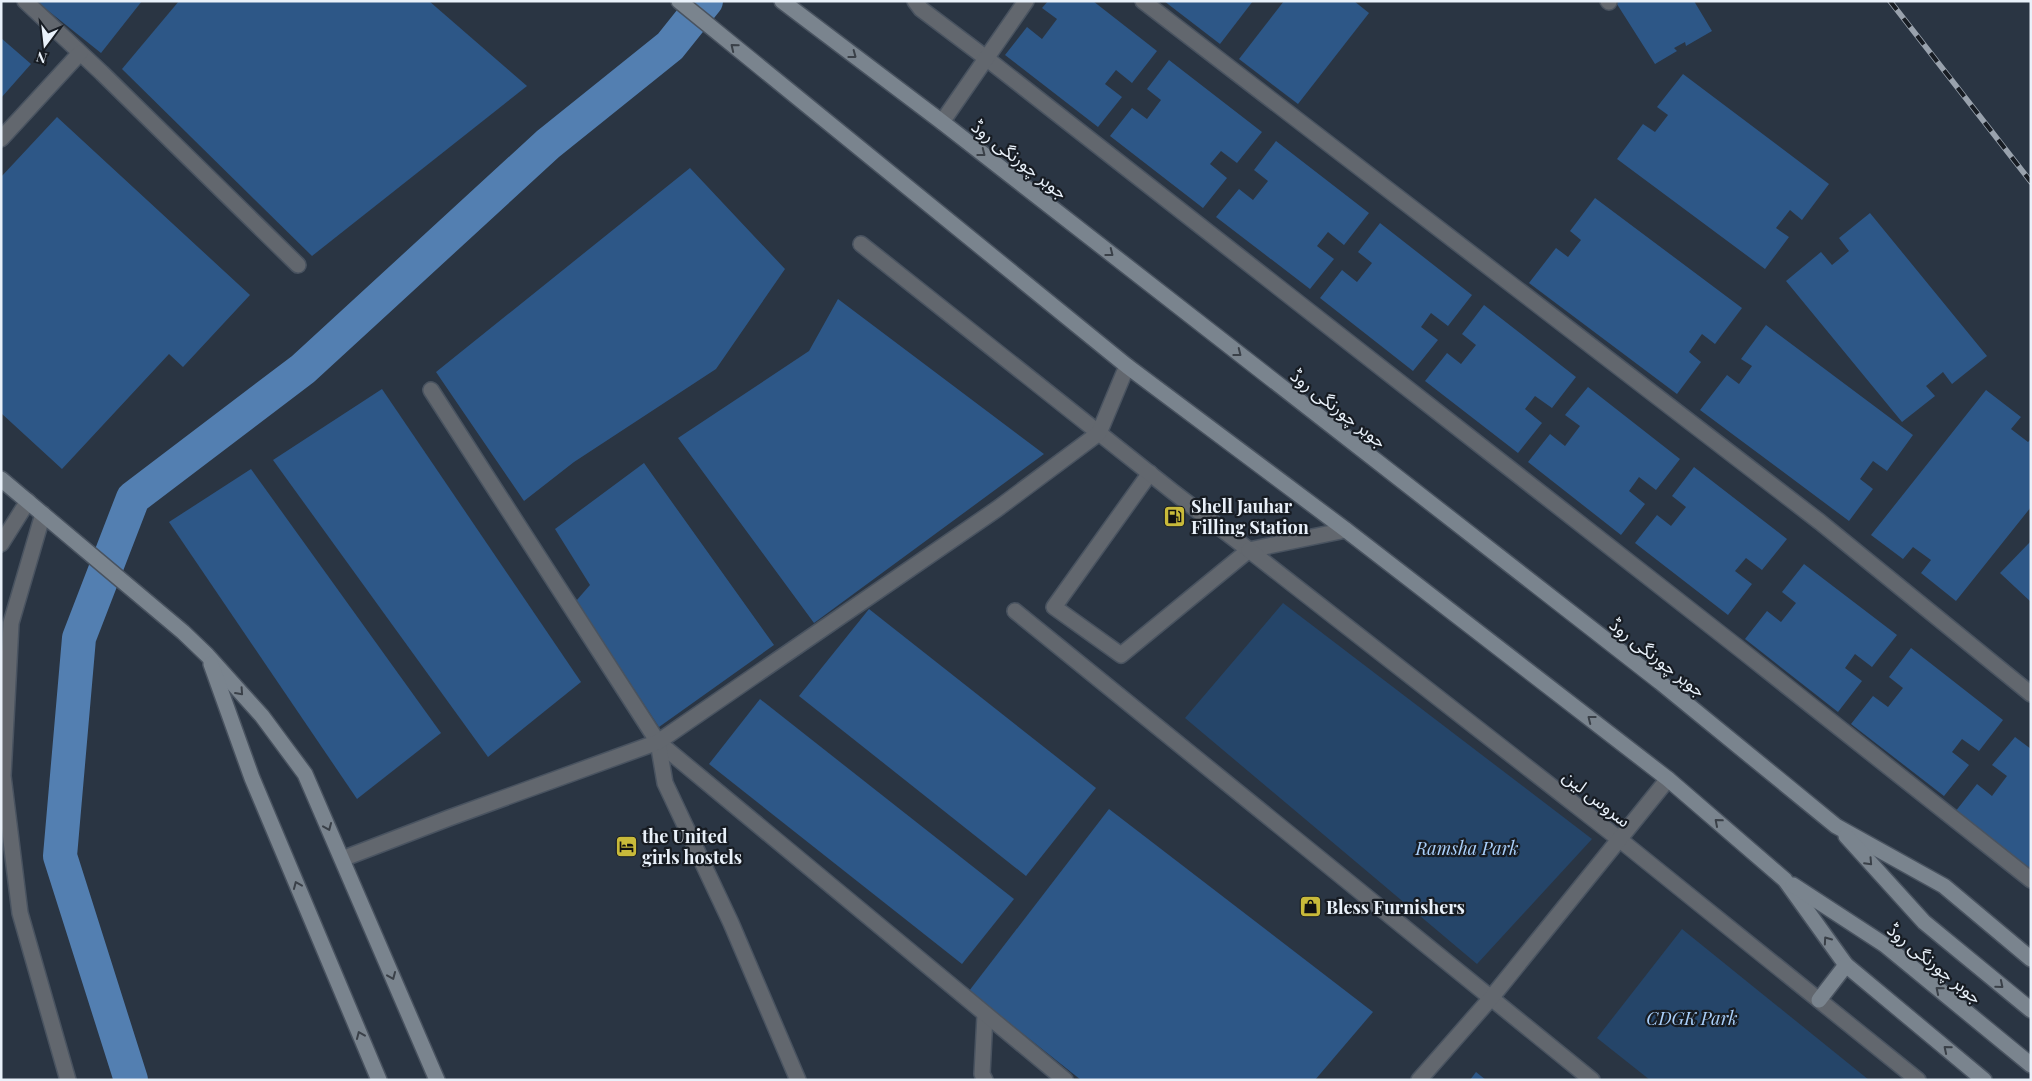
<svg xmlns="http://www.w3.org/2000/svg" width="2032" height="1081" viewBox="0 0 2032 1081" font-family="'Playfair Display','Noto Sans Arabic',serif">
	<rect width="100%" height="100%" fill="#2a3543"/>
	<g fill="#254569">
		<path d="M1283,603L1592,839L1477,964L1185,718Z"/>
		<path d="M1682,929L1869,1080H1650L1597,1038Z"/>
	</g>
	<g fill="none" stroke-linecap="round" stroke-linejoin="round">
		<path stroke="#537fb1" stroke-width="34" d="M131,1080L60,856L79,638L133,498L303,369L548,144L670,46L706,1"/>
	</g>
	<g fill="#2d5787">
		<path d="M36,1H142L101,53Z"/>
		<path d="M179,1H429L527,86L312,256L122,69Z"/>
		<path d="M1048,1H1093L1157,51L1132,83L1116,70L1105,84L1122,97L1098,127L1005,55L1027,27L1042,39L1057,19L1042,8Z"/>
		<path d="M1164,1H1253L1220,44Z"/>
		<path d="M1284,1H1354L1369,13L1298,104L1239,59Z"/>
		<path d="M1615,1H1694L1712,31L1686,46L1685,42L1674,48L1677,51L1655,64Z"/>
		<path d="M1,38L31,64L1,98Z"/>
		<path d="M1169,60L1262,132L1237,163L1221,151L1210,164L1227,178L1203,208L1110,136L1132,108L1147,119L1161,100L1147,89Z"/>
		<path d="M1683,74L1829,184L1802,220L1790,210L1776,228L1789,237L1765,269L1617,159L1643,124L1655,132L1668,115L1657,107Z"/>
		<path d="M57,117L250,295L183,367L169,354L62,469L1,413V177Z"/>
		<path d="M1276,141L1369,213L1344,245L1328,232L1317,246L1334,259L1310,289L1216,217L1239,189L1253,200L1268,181L1254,170Z"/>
		<path d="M690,168L785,269L716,369L574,462L524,501L436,372Z"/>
		<path d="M1595,198L1742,308L1715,344L1702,334L1689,352L1701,362L1677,394L1529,283L1556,248L1568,257L1581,240L1570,231Z"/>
		<path d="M1870,213L1987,356L1952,384L1943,372L1926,386L1935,396L1902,422L1786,281L1821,252L1832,265L1849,251L1839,238Z"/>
		<path d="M1380,223L1472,295L1448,326L1431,313L1421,327L1438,340L1413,371L1320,298L1342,270L1357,282L1372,263L1358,252Z"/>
		<path d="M838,299L1044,454L814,623L678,438L809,351Z"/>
		<path d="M1484,305L1576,377L1552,408L1535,396L1525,409L1542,423L1518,453L1425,381L1447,353L1461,364L1476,345L1462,334Z"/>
		<path d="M1766,325L1913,435L1887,471L1873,461L1860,479L1873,489L1849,521L1700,410L1727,375L1739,384L1752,366L1741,359Z"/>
		<path d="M1588,387L1680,459L1656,490L1639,477L1629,491L1645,504L1621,535L1528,462L1550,434L1565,446L1580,426L1565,415Z"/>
		<path d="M382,389L581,682L488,757L273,460Z"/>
		<path d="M1986,390L2021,417L2011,429L2028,442L2031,439V507L1956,601L1921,573L1931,560L1913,547L1903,559L1871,535Z"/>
		<path d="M644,463L774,645L659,727L576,601L590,585L555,529Z"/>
		<path d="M1694,467L1787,539L1762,570L1746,558L1735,571L1752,584L1728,615L1635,543L1657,515L1671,526L1686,507L1672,496Z"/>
		<path d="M251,469L441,733L357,799L169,522Z"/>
		<path d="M2031,541V602L2000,573Z"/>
		<path d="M1804,564L1897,635L1872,667L1855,654L1845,668L1862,681L1838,712L1745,639L1767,611L1781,622L1796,603L1782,592Z"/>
		<path d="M869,609L1096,788L1026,876L799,696Z"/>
		<path d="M1911,648L2003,720L1979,751L1962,739L1952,752L1969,765L1944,796L1851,724L1873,696L1888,707L1903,688L1889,677Z"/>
		<path d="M760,699L1014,899L962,964L709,764Z"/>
		<path d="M2015,737L2031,749V873L1955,812L1977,784L1992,796L2007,776L1992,765Z"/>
		<path d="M1109,809L1373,1012L1315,1080H1081L969,991Z"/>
		<path d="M1476,1072L1486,1080H1470Z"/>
	</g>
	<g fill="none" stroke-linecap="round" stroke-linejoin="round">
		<defs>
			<g id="lane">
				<path d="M1150,473L1054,607L1121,655L1249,550"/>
				<path d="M43,514L11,623L3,776L20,913L68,1080"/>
				<path d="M1,544L28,501"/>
				<path d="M985,1015L982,1074L985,1080"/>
			</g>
			<g id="street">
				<path d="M25,1L102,73L298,265"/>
				<path d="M915,1L921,9L986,58L1740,649L2031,880"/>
				<path d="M1143,1L1820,522L2031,694"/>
				<path d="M1608,1L1609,2"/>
				<path d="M942,122L1026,1"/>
				<path d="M1,139L80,53"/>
				<path d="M861,244L1172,491L1249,550L1346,530"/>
				<path d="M431,390L658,742L1065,1080"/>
				<path d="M1249,550L1619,839L1918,1080"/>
				<path d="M1015,611L1592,1080"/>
				<path d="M658,742L665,783L731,923L798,1080"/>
				<path d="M342,859L449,818L658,742L997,509L1099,433L1127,366"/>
				<path d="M1419,1080L1491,998L1668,779"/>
			</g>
			<g id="secondary">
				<path d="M679,1L1127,366L1346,530L1668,779L1785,880L1846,965L1984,1080"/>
				<path d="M782,1L942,122L1660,682L1836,826L1944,886L2031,959"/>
				<path d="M1,479L183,632L207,655L262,716L305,774L437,1080"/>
				<path d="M211,664L252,778L379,1080"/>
				<path d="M1846,836L1924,922L2031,1010"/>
				<path d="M1793,885L1885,945L2031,1065"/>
				<path d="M1819,1000L1846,965"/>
			</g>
		</defs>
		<use href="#lane" stroke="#495360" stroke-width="18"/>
		<use href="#street" stroke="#495360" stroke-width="18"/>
		<use href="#secondary" stroke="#495360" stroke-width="18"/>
		<use href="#lane" stroke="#62676e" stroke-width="15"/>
		<use href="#street" stroke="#62676e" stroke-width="15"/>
		<use href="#secondary" stroke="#7a848e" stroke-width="15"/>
		<defs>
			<path id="rail" d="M1890,1L2031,182"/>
		</defs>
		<use href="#rail" stroke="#99a2ad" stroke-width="5.5"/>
		<use href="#rail" stroke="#171c23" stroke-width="4" stroke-dasharray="11" stroke-linecap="butt"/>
	</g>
	<defs><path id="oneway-chevron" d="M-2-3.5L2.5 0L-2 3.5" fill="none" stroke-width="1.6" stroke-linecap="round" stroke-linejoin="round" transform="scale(1.25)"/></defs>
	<g stroke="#3a4048">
		<use href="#oneway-chevron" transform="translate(734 47) rotate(-141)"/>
		<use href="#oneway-chevron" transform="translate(853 55) rotate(37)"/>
		<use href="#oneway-chevron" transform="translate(982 153) rotate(38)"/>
		<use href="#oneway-chevron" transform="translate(1110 253) rotate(38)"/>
		<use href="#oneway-chevron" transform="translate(1238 353) rotate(38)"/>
		<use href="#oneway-chevron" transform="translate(240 692) rotate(48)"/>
		<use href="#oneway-chevron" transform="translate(1591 719) rotate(-142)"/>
		<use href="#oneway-chevron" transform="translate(1718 822) rotate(-139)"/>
		<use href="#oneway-chevron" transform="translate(328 827) rotate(67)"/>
		<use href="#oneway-chevron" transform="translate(1869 862) rotate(47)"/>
		<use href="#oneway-chevron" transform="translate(297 885) rotate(-113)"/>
		<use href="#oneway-chevron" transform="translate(1827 940) rotate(-125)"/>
		<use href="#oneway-chevron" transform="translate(392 976) rotate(67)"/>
		<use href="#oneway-chevron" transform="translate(2000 985) rotate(40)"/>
		<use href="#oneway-chevron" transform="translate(1939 990) rotate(-140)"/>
		<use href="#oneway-chevron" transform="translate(360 1035) rotate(-113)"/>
		<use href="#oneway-chevron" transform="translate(1947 1049) rotate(-140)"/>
	</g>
	<defs>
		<symbol id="fuel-square" viewBox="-11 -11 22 22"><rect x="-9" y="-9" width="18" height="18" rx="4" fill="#c9ba3a" stroke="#171c23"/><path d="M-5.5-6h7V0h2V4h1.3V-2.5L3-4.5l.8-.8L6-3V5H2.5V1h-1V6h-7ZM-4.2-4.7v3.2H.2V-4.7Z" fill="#111"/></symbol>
		<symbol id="hotel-square" viewBox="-11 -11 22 22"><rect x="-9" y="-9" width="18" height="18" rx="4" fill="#c9ba3a" stroke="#171c23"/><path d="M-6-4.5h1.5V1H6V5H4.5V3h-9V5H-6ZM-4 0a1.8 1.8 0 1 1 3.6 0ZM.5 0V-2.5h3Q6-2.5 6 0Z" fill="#111"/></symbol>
		<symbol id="shop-square" viewBox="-11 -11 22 22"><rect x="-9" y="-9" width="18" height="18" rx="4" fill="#c9ba3a" stroke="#171c23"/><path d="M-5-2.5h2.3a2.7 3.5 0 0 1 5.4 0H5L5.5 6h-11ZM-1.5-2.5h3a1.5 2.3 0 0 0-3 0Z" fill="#111"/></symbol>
	</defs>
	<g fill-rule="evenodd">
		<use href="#fuel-square" x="1162" y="504" width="25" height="25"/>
		<use href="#hotel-square" x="614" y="834" width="25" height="25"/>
		<use href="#shop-square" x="1298" y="894" width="25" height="25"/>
	</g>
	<g text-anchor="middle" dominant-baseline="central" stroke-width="4.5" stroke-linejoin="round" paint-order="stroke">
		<g font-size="18" fill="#e9f1fa" stroke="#171c23">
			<text transform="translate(1020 159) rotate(38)">جوہر چورنگی روڈ</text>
			<text transform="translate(1339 408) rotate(38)">جوہر چورنگی روڈ</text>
			<text transform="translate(1658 657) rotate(38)">جوہر چورنگی روڈ</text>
			<text transform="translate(1597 798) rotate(38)">سروس لین</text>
			<text transform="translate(1935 963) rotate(39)">جوہر چورنگی روڈ</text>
		</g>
		<g font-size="18" font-weight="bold" fill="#e9f1fa" stroke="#171c23" text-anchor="start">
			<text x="1191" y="506">Shell Jauhar<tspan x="1191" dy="21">Filling Station</tspan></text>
			<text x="642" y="836">the United<tspan x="642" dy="21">girls hostels</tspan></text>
			<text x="1326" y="907">Bless Furnishers</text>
		</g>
		<g font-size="18" font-style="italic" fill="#aad0fb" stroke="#171c23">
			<text x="1467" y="848">Ramsha Park</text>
			<text x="1692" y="1018">CDGK Park</text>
		</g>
	</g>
	<rect width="2032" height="1081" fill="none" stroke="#e9f1fa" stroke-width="5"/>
	<g transform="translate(45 45) rotate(195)" stroke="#171c23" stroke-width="4" paint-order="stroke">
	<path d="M0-4L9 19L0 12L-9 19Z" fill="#e9f1fa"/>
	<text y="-8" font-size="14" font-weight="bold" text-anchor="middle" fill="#e9f1fa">N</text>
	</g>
</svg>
